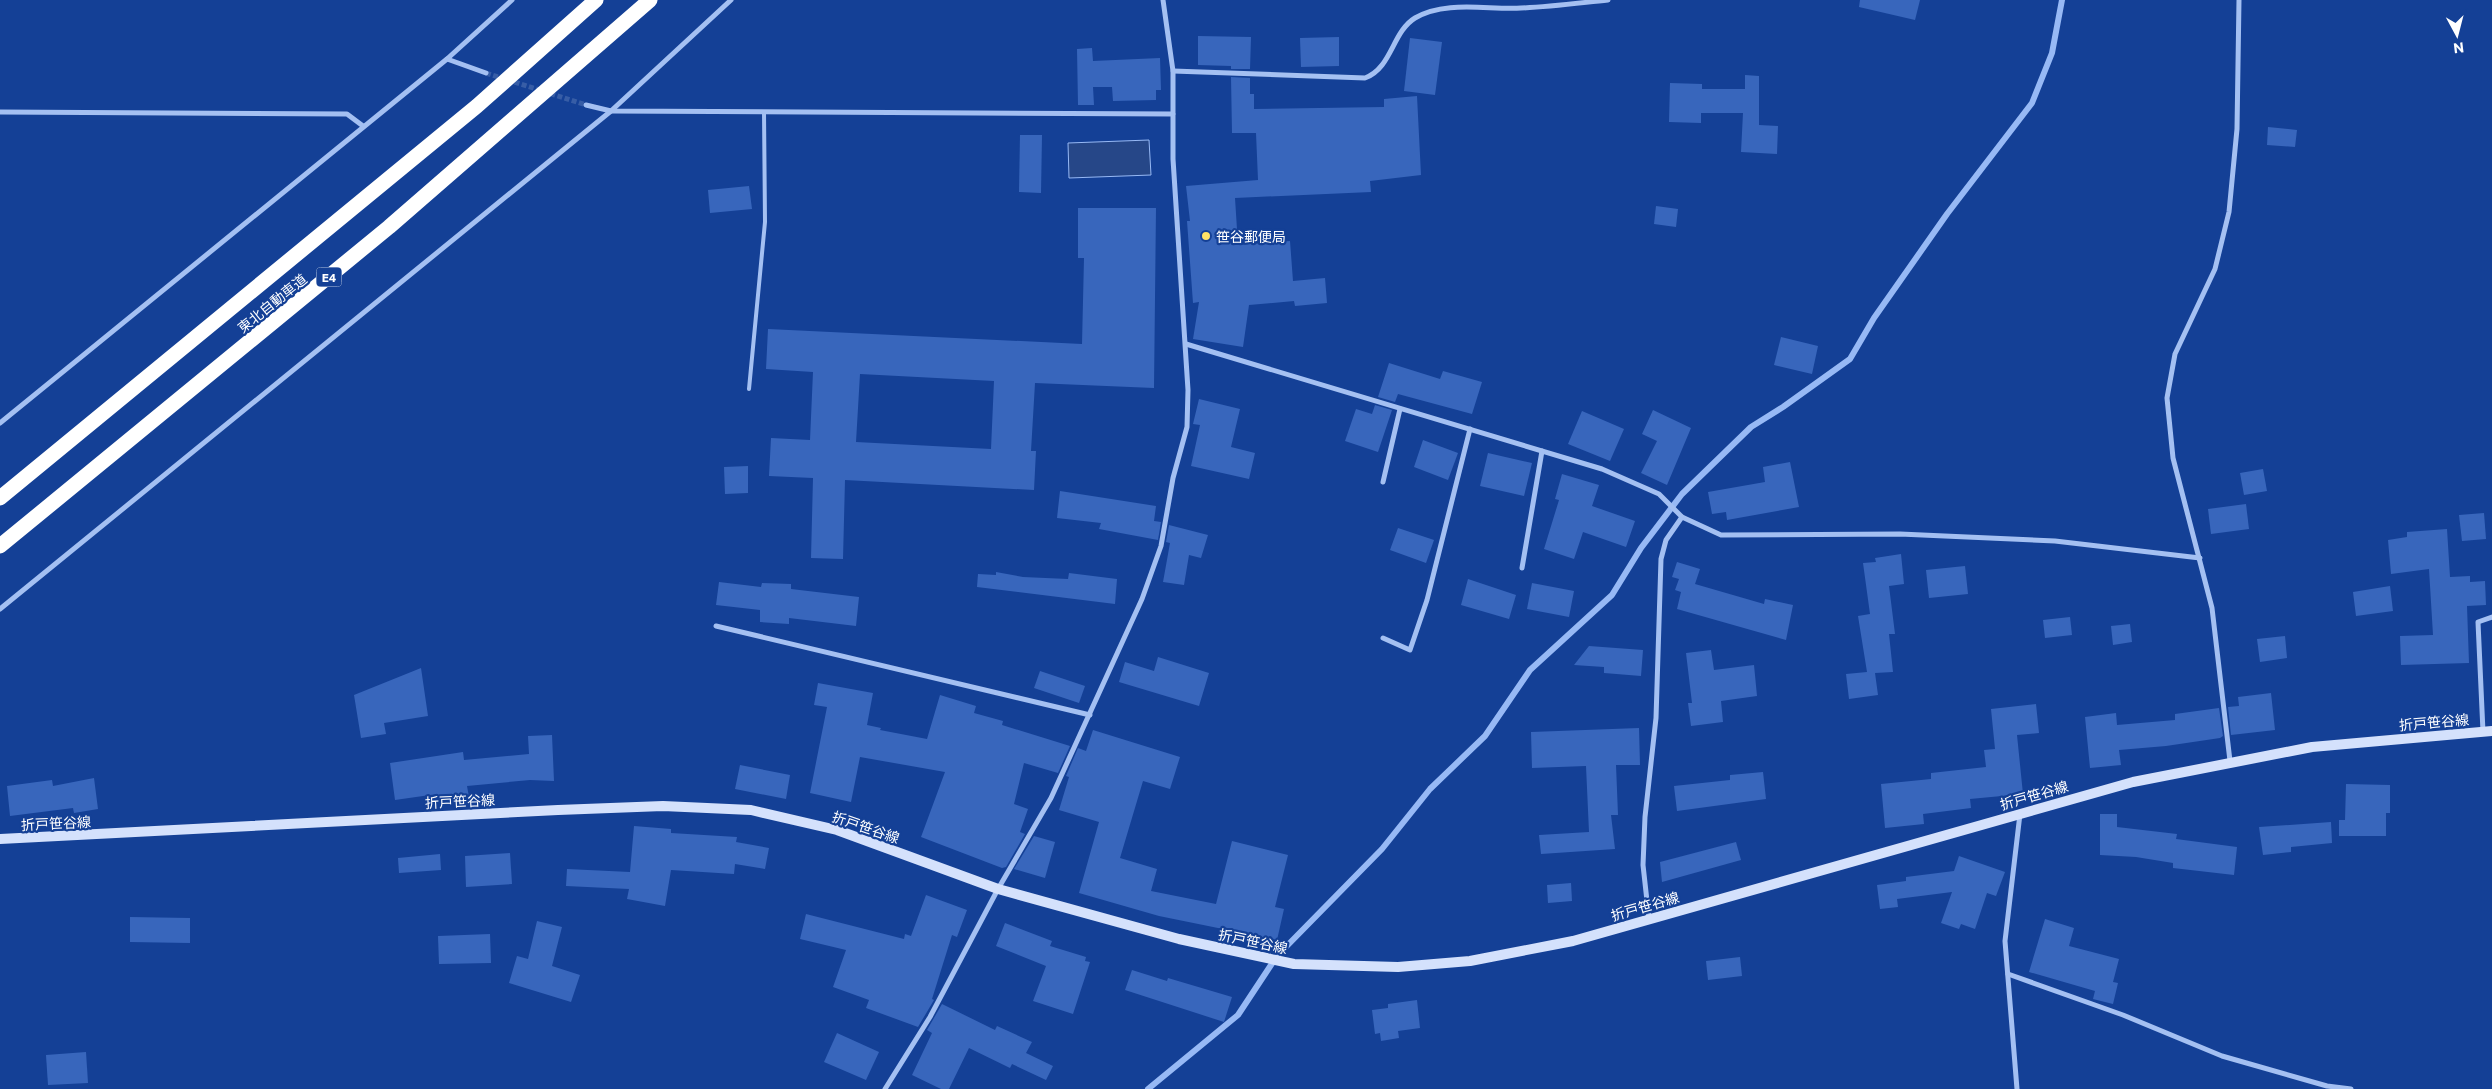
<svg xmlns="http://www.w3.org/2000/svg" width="2492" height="1089" viewBox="0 0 2492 1089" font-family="Commissioner,'Noto Sans JP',sans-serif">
	<rect width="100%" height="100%" fill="#144096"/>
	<path fill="#264788" stroke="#97b9f5" d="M1149,140L1151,175L1069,178L1068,143Z"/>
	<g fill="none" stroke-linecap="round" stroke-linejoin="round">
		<path stroke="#97b9f5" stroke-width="6" d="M1148,1089L1238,1015L1277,956L1382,849L1430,789L1485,736L1530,670L1612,595L1641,548L1682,494L1751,427L1783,407L1850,359L1874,318L1947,214L2032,103L2052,53L2062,0"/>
	</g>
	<g fill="#3866bc" fill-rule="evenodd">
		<path d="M1860,0H1920L1915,20L1859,7Z"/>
		<path d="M1198,36L1251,37L1250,69H1231V66L1198,65Z"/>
		<path d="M1339,37V66L1301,67L1300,38Z"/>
		<path d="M1410,38L1442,42L1435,95L1404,91Z"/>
		<path d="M1092,48L1093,61L1160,58L1161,90H1156V100L1113,101L1112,87H1093L1094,105H1078L1077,49Z"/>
		<path d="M1745,75L1759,76V125L1778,126L1777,154L1741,152L1743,113H1701V123L1669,122L1670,83L1702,84V89H1745Z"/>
		<path d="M1231,77L1250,78V94H1254V109L1384,107V99L1417,96L1421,175L1370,181L1371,192L1235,198L1238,245L1290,241L1293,281L1325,278L1327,303L1295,306L1294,301L1249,305L1243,347L1193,339L1199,302L1193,303L1187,221H1190L1186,186L1258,180L1256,133H1232Z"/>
		<path d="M2268,127L2297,130L2295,147L2267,145Z"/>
		<path d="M1020,135H1042L1041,193L1019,192Z"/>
		<path d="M749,186L752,209L710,213L708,190Z"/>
		<path d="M1656,206L1678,209L1676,227L1654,224Z"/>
		<path d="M1078,208H1156L1154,388L1035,383L1031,451H1036L1034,490L845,480L843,559L811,558L813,478L769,476L771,438L810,440L813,372L766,369L768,329L1082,344L1084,258H1078ZM860,374L994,381L991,449L856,442Z"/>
		<path d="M1781,337L1818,346L1812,374L1774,365Z"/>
		<path d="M1389,363L1440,379L1443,371L1482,382L1472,414L1398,394L1395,402L1378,397Z"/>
		<path d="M1199,399L1240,409L1231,447L1255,453L1249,479L1191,466L1200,425L1193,424Z"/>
		<path d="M1375,405L1392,410L1378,452L1345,441L1356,409L1372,414Z"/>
		<path d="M1653,410L1691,428L1667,485L1641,473L1657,441L1642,434Z"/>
		<path d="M1582,411L1624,429L1610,461L1568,444Z"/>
		<path d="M1423,440L1458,453L1448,480L1414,467Z"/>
		<path d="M1488,453L1532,463L1524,496L1480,486Z"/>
		<path d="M1790,462L1799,507L1727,520L1726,512L1712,514L1708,492L1765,482L1763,467Z"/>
		<path d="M748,466V493L725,494L724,467Z"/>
		<path d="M2263,469L2267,491L2244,495L2240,473Z"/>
		<path d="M1562,474L1599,485L1592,506L1635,521L1626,547L1583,532L1574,559L1544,549L1559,500L1555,499Z"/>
		<path d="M1060,491L1156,506L1154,521L1161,522L1158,540L1099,529L1101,523L1057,518Z"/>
		<path d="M2246,504L2249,529L2211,534L2208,509Z"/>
		<path d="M2484,513L2486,539L2462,541L2459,515Z"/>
		<path d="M1169,525L1208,535L1201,558L1189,555L1184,585L1163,582L1170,543L1166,542Z"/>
		<path d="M1398,528L1434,540L1426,563L1390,550Z"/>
		<path d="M2447,529L2450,577L2470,576V582L2485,581L2486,605L2467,606L2469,663L2401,665L2400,636L2433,635L2429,569L2391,574L2388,540L2407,537V532Z"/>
		<path d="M1901,554L1904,584L1889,586L1895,634H1889L1893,672L1875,673L1878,695L1849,699L1846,674L1867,672L1858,616L1870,614L1863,563L1876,562L1875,558Z"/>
		<path d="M1677,562L1700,569L1695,584L1764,604L1765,599L1793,605L1786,640L1677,609L1681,592L1675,590L1679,579L1672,577Z"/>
		<path d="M1965,566L1968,594L1929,598L1926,570Z"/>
		<path d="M996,572L1023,577L1068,579L1069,573L1117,579L1115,604L977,587L978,574L996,575Z"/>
		<path d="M1468,579L1516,595L1509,619L1461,605Z"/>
		<path d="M719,582L761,587L762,583L791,584V589L859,597L856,626L789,618V624L760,622V610L716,605Z"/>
		<path d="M1532,583L1574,591L1569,617L1527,609Z"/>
		<path d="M2390,586L2393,611L2356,616L2353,592Z"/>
		<path d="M2070,617L2072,635L2045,638L2043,620Z"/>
		<path d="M2130,624L2132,642L2113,645L2111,626Z"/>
		<path d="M2285,636L2287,658L2260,662L2257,639Z"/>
		<path d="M1589,646L1643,650L1641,676L1604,673V667L1574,665Z"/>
		<path d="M1711,650L1714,670L1754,665L1757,696L1721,701L1723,722L1691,726L1688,703H1692L1686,653Z"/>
		<path d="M1158,657L1209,673L1199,706L1119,682L1125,662L1154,671Z"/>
		<path d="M421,668L428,716L384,723L386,734L361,738L354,695Z"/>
		<path d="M1040,671L1085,686L1079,703L1034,688Z"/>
		<path d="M818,683L873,693L867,725L881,728L880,730L927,739L940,695L976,706L974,713L1003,721L1002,725L1070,746L1058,773L1024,763L1014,804L1028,809L1020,832L1025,834L1006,867L1002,868L921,837L945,772L860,757L851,802L810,793L827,707L814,705Z"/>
		<path d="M2271,693L2275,730L2231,735L2228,707L2239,706L2238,697Z"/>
		<path d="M2036,704L2039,733L2017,735L2023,794L1970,799L1971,808L1923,814L1924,824L1885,828L1881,784L1931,779V773L1986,767L1984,750L1995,749L1991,709Z"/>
		<path d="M2219,708L2223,736L2220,738L2166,746L2119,750L2121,765L2090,768L2085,717L2116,713L2117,725L2175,720V714Z"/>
		<path d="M1639,728L1640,765H1616L1618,815H1611L1615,849L1541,854L1539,835L1589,832L1586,766L1532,768L1531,732Z"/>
		<path d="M1093,730L1180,757L1170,789L1143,781L1120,858L1157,869L1151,891L1216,904L1232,841L1288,855L1275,907L1284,909L1277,940L1159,916L1079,893L1099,822L1059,810L1069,777L1066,776L1078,748L1086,751Z"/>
		<path d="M552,735L554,781L530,780L467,786L469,797L438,801L437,794L395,800L390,763L463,752L464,760L529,754L528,736Z"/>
		<path d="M740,765L790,775L786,799L735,789Z"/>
		<path d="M1763,772L1766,799L1677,811L1674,786L1730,780V775Z"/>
		<path d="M94,778L98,809L74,813L73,808L10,816L7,786L52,780L53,786Z"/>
		<path d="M2346,784L2390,785V813H2386V836H2339V820H2345Z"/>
		<path d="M2100,814H2117V827L2177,834L2176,839L2237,847L2234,875L2173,868V863L2136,857L2100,855Z"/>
		<path d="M2331,822L2332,843L2291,847V852L2263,855L2259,827Z"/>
		<path d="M634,826L671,829V833L737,837L736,842L769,848L765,869L735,864L734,874L671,870L665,906L627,899L629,889L566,886L567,869L630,872Z"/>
		<path d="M1034,836L1055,842L1045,878L1014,869Z"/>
		<path d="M1736,842L1741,860L1662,882L1660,862Z"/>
		<path d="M510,853L512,884L466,887L465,856Z"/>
		<path d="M440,854L441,870L399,873L398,858Z"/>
		<path d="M1959,856L2005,872L1996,896L1987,893L1975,929L1961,924L1959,929L1941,923L1952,892L1897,899L1898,907L1880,909L1877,885L1906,881V877L1954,871Z"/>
		<path d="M1571,883L1572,901L1548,903L1547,885Z"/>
		<path d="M926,895L967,910L957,937L952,935L932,999L934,1000L918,1027L866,1008L869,1000L833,987L846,950L800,939L806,914L904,939L905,934L911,936Z"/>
		<path d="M130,917L190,918V943L130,942Z"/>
		<path d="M2045,919L2074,928L2069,946L2119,959L2113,982L2118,983L2113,1004L2093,999L2095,991L2029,972Z"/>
		<path d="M537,921L562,927L552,966L580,975L571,1002L509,983L517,956L528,959Z"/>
		<path d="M1005,923L1052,941L1050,946L1086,957L1085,961L1090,962L1073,1014L1033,1001L1046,966L996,946Z"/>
		<path d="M490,934L491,963L439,964L438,936Z"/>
		<path d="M1740,957L1742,976L1708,980L1706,961Z"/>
		<path d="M1132,970L1167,981L1168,978L1232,997L1224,1022L1125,990Z"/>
		<path d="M1417,1000L1420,1028L1398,1031L1399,1038L1381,1041L1380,1033L1375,1034L1372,1010L1388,1008V1004Z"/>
		<path d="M942,1004L995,1030L997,1026L1032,1042L1026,1053L1053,1066L1046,1080L1012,1064L1010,1068L969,1048L949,1089H941L912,1075L932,1033L927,1030Z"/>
		<path d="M837,1033L879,1052L866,1080L824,1062Z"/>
		<path d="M86,1052L88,1083L48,1085L46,1055Z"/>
	</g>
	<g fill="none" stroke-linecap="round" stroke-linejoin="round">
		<path stroke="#375da6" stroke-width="5" stroke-dasharray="5 2.5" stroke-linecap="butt" d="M486,73L586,105"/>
		<path stroke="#a4c0f2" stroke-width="4" d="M749,389L765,222L764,112"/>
		<g stroke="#a4c0f2" stroke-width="5">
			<path d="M447,59L486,73"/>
			<path d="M1173,71L1365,78C1392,68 1392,32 1415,18C1445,0 1488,10 1521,8C1550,7 1579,3 1608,0"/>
			<path d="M586,105L611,111L1173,114"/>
			<path d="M0,112L347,114L363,126"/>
			<path d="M1186,344L1602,469L1659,494L1682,517L1721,535L1900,534L2055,541L2200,558"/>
			<path d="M0,423L447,59L512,0"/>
			<path d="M1383,482L1400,409"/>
			<path d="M1522,568L1542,451"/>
			<path d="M0,609L611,111L731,0"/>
			<path d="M716,626L1090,715"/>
			<path d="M1383,638L1410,650L1427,600L1470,429"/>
			<path d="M2483,732L2478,622L2492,617"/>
			<path d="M2230,761L2212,608L2173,458L2167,398L2175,354L2215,269L2229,212L2237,129L2239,0"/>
			<path d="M1649,919L1643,865L1645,817L1656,718L1661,559L1666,540L1682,517"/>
			<path d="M2008,974L2123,1015L2222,1056L2327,1086L2351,1089"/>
			<path d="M885,1089L930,1017L998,889L1051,798L1142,599L1161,546L1173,478L1187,427L1188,390L1173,159V71L1163,0"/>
			<path d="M2017,1089L2005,941L2020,814"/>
		</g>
		<path stroke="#d4e1fc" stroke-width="10" d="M0,839L558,810L663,806L751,810L837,830L998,889L1179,939L1294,964L1398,967L1470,961L1573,941L2133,782L2312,747L2492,731"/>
		<g stroke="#fff" stroke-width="15">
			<path d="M0,498L477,106L596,0"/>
			<path d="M0,546L389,227L650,0"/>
		</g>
	</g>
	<circle fill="#ffe266" stroke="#144096" stroke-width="2" cx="1206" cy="236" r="5"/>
	<g text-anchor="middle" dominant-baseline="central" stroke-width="4.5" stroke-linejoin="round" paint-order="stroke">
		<rect fill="#144096" stroke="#b8c6e0" stroke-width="1" x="316.5" y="267.5" width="25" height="19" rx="4"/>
		<g font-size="12" font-weight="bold" fill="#fff">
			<text x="329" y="277">E4</text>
		</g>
		<g font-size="14" fill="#fff" stroke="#144096" text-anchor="start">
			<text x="1216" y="236">笹谷郵便局</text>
		</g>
		<g font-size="14" fill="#fff" stroke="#144096">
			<text transform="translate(272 303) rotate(-39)">東北自動車道</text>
			<text transform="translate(2434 722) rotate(-5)">折戸笹谷線</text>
			<text transform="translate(2034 795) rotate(-16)">折戸笹谷線</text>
			<text transform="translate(460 801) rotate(-3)">折戸笹谷線</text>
			<text transform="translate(56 823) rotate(-3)">折戸笹谷線</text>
			<text transform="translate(866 827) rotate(19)">折戸笹谷線</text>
			<text transform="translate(1645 906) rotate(-16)">折戸笹谷線</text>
			<text transform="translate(1253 941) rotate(12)">折戸笹谷線</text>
		</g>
	</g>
	<g transform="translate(2457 35) rotate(173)" stroke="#144096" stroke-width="4" paint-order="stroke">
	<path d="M0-4L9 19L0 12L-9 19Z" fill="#ffffff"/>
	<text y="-8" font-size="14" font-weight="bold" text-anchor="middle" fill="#ffffff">N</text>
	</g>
</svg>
